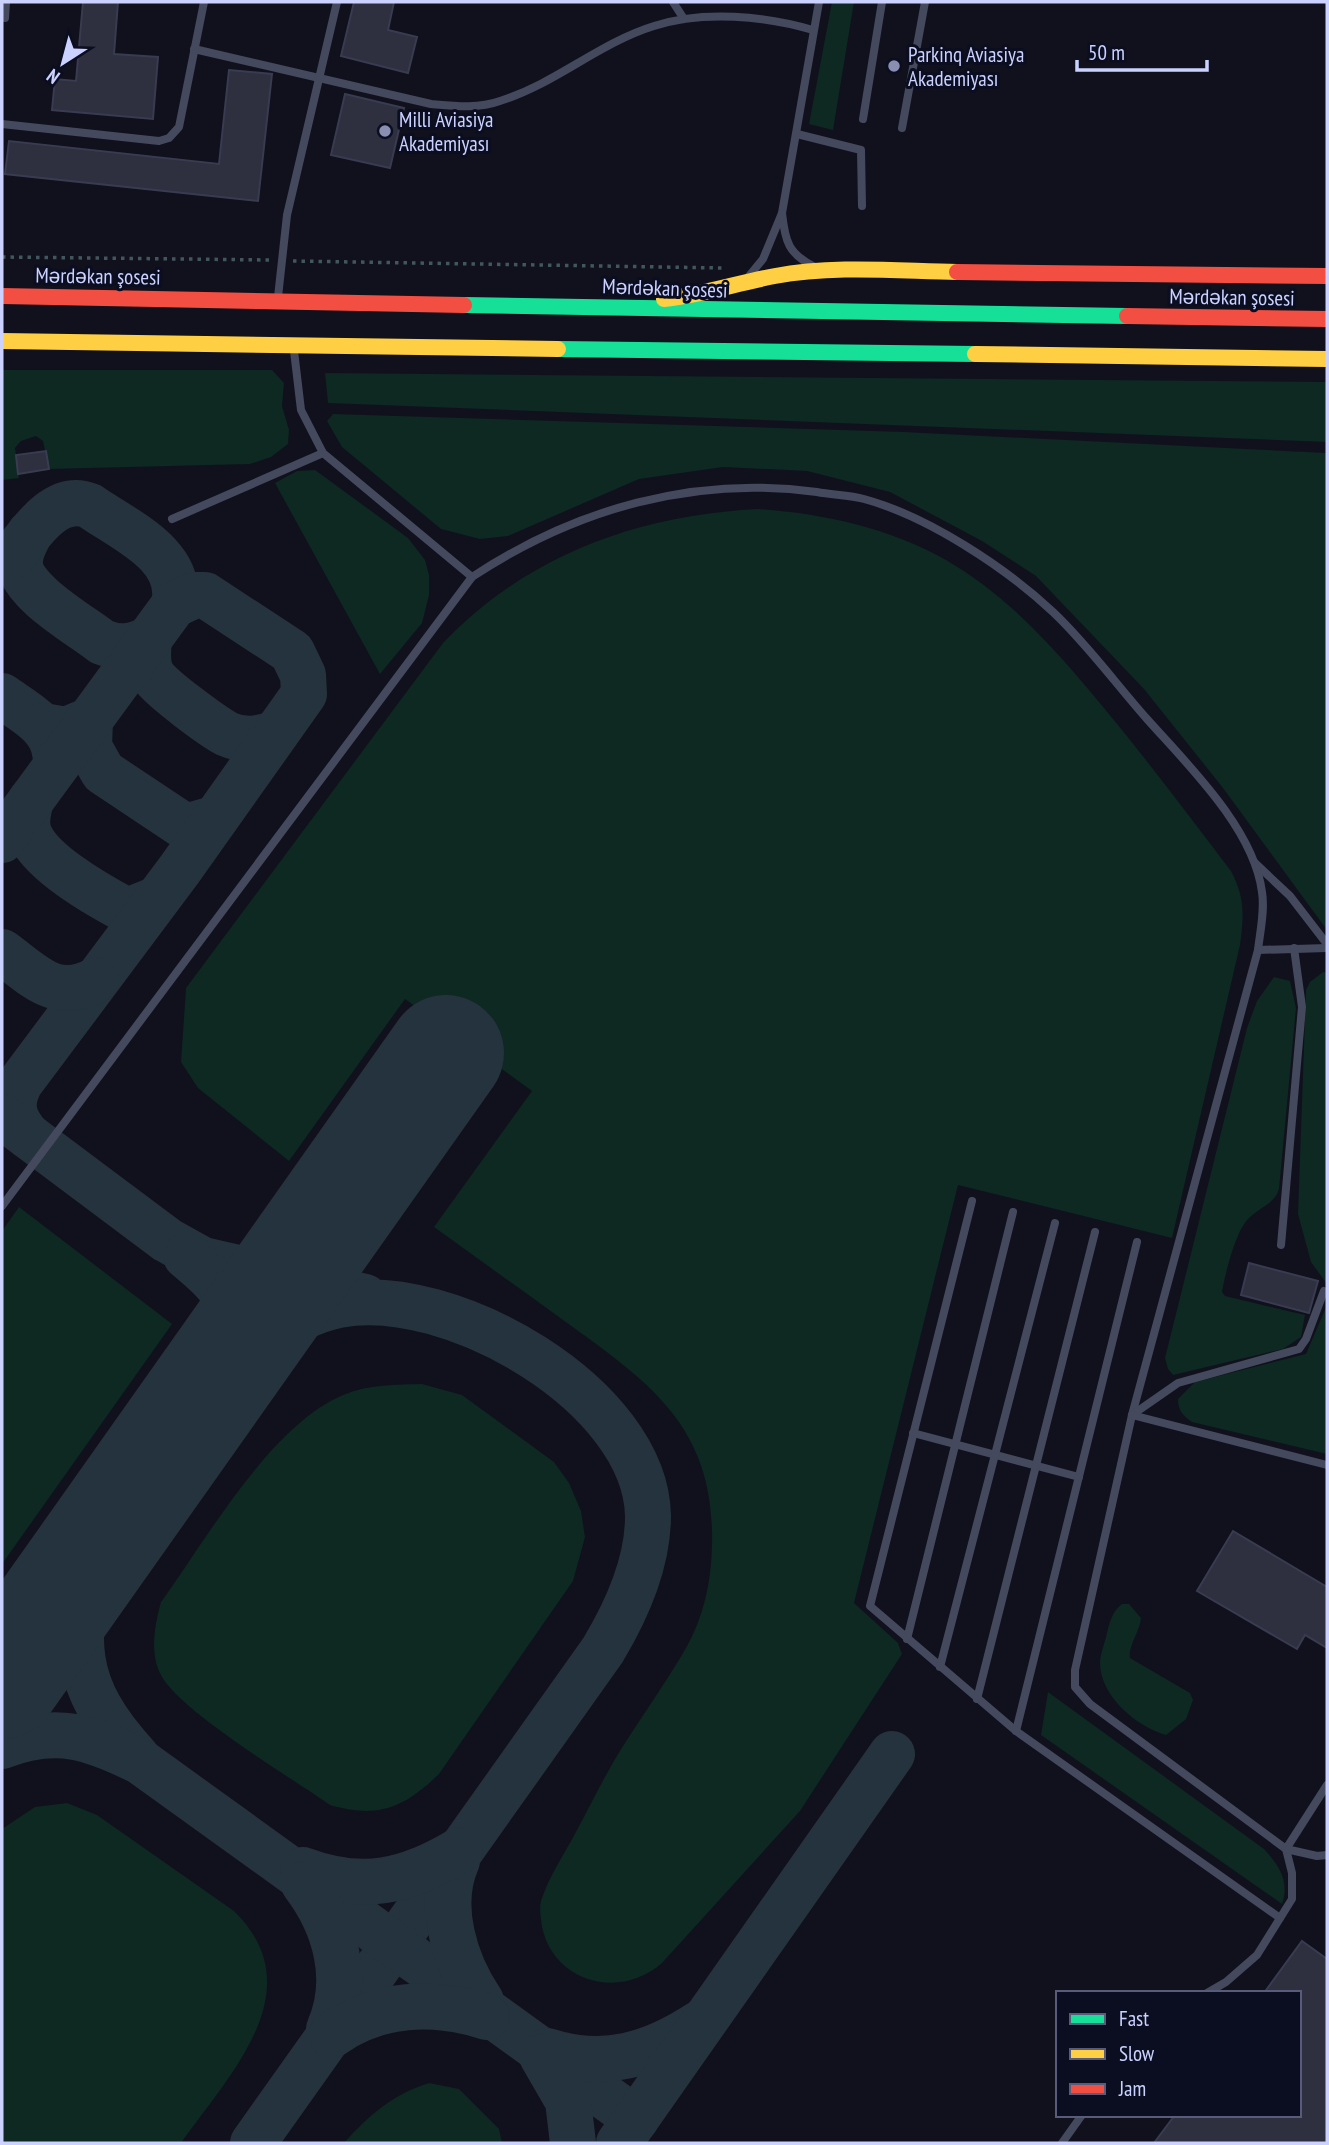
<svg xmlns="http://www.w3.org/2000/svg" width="1329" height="2145" viewBox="0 0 1329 2145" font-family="'PT Sans Narrow',sans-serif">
	<rect width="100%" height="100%" fill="#10111c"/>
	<g fill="#0e2822">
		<path d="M832,2H854L833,130L809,124Z"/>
		<path d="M2,370H272L284,383L282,406L289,430L288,444L271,457L250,464L49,469L43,441L36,436L21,441L15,448L19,478L2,480Z"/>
		<path d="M325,373L1327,382V442L328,403Z"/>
		<path d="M333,414L904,432L1327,453V930L1223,788L1144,689L1036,576L982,541L890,492L807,471L723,467L639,479L508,536L480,539L441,529L342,447L327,421Z"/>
		<path d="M315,470L408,538L425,560L429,575V595L422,623L380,674L275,483L297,471Z"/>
		<path d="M758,509C821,513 890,528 946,560C1010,597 1057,651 1104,708C1148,761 1189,816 1231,871C1245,897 1244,916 1240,945L1172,1238L958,1185L854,1603L898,1643L902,1654L800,1811L662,1963C620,2000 554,1983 542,1927C541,1919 539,1908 541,1901C549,1876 565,1853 577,1830C592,1802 606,1773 623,1746C644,1713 667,1681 686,1648C704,1616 711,1582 712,1546C715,1426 650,1383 563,1320C520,1289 477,1258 434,1227L532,1091L405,999L289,1161L198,1088L181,1062L186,988L443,643C527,555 638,515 758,509Z"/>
		<path d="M1323,972L1327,973V1284L1311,1262L1298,1214L1306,990L1310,982Z"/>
		<path d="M1274,977L1290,981L1296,1008L1279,1189C1275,1204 1258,1208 1248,1219C1236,1231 1225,1274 1222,1292L1225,1296L1305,1315L1301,1337L1283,1349L1173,1375L1168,1369L1165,1358L1247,1028L1257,1001Z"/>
		<path d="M19,1207L172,1324L2,1564V1231Z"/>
		<path d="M1327,1305V1454L1192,1422C1182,1415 1178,1410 1178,1399L1195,1382L1306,1354Z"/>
		<path d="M422,1384L462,1395L554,1462L569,1483L581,1511L585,1537L573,1581L439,1774C404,1808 378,1819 330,1805C293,1779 178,1710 161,1675C149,1653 155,1624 161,1602C208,1537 270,1426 343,1395C368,1384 396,1385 422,1384Z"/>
		<path d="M1122,1604H1129L1141,1618C1140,1632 1128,1645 1130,1658L1190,1693L1193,1700L1186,1719L1166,1735C1137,1727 1100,1696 1100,1663C1100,1655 1104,1645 1106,1637C1109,1624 1112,1611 1122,1604Z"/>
		<path d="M1048,1692L1264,1849C1279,1865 1290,1882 1282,1904L1041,1735Z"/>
		<path d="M67,1803L97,1815L234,1911C314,1989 230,2074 181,2143H2V1829L35,1807Z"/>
		<path d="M429,2083L459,2089L499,2129L502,2143H344C368,2116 393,2094 429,2083Z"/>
	</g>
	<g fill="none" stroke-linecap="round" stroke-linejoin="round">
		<g stroke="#24333d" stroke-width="46">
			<path d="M30,533C25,543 19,553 20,564C20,591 82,626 102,642C120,649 132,647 149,639C148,651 146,665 153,676C162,689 212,726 227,734C243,741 259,740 275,733"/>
			<path d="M12,557C30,533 56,492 90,506C124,530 185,555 174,605"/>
			<path d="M2,696C23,711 52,725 55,753"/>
			<path d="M43,726L66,730L90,720L89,747L103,772L181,824L189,826L214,819"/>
			<path d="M31,800C28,811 25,822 29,833C40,862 94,893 122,908L132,909L157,899"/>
			<path d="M2,840L174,605L195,595H205L292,652L303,675L304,694L180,869L20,1083C9,1105 13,1118 28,1136"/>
			<path d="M2,952C34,975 55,1002 96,980"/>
			<path d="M4,1118L167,1240L203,1260L365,1297"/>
			<path d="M186,1256C223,1287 238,1302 233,1353"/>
			<path d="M233,1353C267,1337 303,1312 339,1305C448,1283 646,1395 648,1516C648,1564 627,1610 603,1650L253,2143"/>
			<path d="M95,1549C73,1640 70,1684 137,1757"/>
			<path d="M2,1746C57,1725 91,1737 141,1762L636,2119"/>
			<path d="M457,1861C437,1906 455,1963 481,2001"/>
			<path d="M303,1870C362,1892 407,1882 460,1850"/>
			<path d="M304,1884C335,1925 351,1979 329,2029"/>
			<path d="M332,2035C378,2002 434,2000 487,2017"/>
			<path d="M547,2051C604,2069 651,2055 700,2023"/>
			<path d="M542,2056L568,2101L573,2143"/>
			<path d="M619,2143L892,1754"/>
		</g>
		<path stroke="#24333d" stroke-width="116" d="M2,1681L446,1053"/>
	</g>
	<g fill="#2e2f3f" stroke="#393b51" stroke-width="2">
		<path d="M83,2H118L114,54L158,57L153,119L52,110L55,79L76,81Z"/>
		<path d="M354,2H394L388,30L417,37L408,73L341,56Z"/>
		<path d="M229,70L272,74L258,201L5,174L9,141L219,164Z"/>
		<path d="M345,94L404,108L390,168L331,155Z"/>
		<path d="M46,451L49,469L18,474L16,455Z"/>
		<path d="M1249,1263L1318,1281L1309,1313L1241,1295Z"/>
		<path d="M1233,1531L1327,1587V1648L1305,1635L1297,1649L1197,1591Z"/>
		<path d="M1302,1941L1327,1959V2143H1154L1175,2115H1299V1993H1264Z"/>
	</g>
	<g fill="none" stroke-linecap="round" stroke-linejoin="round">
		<g stroke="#41565d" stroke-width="3.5" stroke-dasharray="3.5 5" stroke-linecap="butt">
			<path d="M2,257L271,260"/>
			<path d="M293,261L723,268"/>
		</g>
		<g stroke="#44495d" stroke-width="8">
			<path d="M673,2L684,19"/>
			<path d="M5,18L6,2"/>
			<path d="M194,49L431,104C454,106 478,109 500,101C555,84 599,43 654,26C703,10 765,16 813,30"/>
			<path d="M863,119L882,2"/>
			<path d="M2,124L159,141L169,138L179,127L204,2"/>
			<path d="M902,128L925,2"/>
			<path d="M797,134L861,150L862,206"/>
			<path d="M782,213L819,2"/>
			<path d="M749,276L763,259L782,213C785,241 788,254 815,267"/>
			<path d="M278,297L287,215L337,2"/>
			<path d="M294,351L301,410L323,453L472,577"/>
			<path d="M172,519L323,453"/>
			<path d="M1255,863L1290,896L1327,944"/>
			<path d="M1258,950L1327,948"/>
			<path d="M972,1201L870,1606L1016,1731L1280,1918"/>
			<path d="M2,1206L472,577C575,509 694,475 817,492C832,495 849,495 864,499C927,516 1005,567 1053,612C1087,644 1116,684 1147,719C1188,765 1254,829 1262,892C1265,910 1260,932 1258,950L1132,1415L1075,1670V1687L1090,1704L1286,1849L1292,1873V1899L1257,1955L1226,1982L1207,1993"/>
			<path d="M1281,1245L1302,1007L1294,948"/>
			<path d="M1132,1415L1178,1383L1299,1349L1306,1339L1324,1291"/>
			<path d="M1132,1415L1327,1465"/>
			<path d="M913,1433L1079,1477"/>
			<path d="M907,1639L1013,1212"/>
			<path d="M940,1667L1055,1223"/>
			<path d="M977,1699L1095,1232"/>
			<path d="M1016,1731L1137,1242"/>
			<path d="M1327,1785L1286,1849L1317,1856L1327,1855"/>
			<path d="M1062,2143L1082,2115"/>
		</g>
		<g stroke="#16e098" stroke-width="16">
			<path d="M464,305L1127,316"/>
			<path d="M558,349L975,354"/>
		</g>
		<g stroke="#ffcf43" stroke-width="16">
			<path d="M664,299C702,295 737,283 775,276C834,265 897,271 957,272"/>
			<path d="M2,341L558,349"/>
			<path d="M975,354L1327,359"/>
		</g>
		<g stroke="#f24e42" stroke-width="16">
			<path d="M957,272L1327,276"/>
			<path d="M2,296L464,305"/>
			<path d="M1127,316L1327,319"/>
		</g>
	</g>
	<g fill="#8a8eb0" stroke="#0b0d21" stroke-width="2.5">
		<circle cx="894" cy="66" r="7"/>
		<circle cx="385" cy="131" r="7"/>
	</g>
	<g text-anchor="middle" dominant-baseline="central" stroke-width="6" stroke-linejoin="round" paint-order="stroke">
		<g font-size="21" fill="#cbd2ff" stroke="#0b0d21" text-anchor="start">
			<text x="908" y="54">Parkinq Aviasiya<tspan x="908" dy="24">Akademiyası</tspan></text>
			<text x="399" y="119">Milli Aviasiya<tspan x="399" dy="24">Akademiyası</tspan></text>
		</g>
		<g font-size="21" fill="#cbd2ff" stroke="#0b0d21">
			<text transform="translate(98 276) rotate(1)">Mərdəkan şosesi</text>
			<text transform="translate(665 288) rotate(2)">Mərdəkan şosesi</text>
			<text transform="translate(1232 297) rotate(1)">Mərdəkan şosesi</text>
		</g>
	</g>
	<rect width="1329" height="2145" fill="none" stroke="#cbd2ff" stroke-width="7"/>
	<rect x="1056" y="1991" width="245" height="126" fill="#0b0d21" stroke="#585c7a" stroke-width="2"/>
	<rect x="1070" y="2014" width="35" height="10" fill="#16e098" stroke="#585c7a" stroke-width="2"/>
	<text x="1119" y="2026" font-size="21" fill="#cbd2ff">Fast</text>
	<rect x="1070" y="2049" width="35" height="10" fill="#ffcf43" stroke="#585c7a" stroke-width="2"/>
	<text x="1119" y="2061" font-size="21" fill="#cbd2ff">Slow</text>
	<rect x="1070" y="2084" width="35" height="10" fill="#f24e42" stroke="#585c7a" stroke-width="2"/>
	<text x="1119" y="2096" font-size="21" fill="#cbd2ff">Jam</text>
	<g transform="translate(63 63) rotate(216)" stroke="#0b0d21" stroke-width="5" paint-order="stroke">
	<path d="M0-5L12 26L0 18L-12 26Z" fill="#cbd2ff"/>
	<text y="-10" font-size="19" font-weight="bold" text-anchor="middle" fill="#cbd2ff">N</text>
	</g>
	<path d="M1077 60v10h130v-10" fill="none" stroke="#cbd2ff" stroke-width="3.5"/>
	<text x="1088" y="60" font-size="21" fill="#cbd2ff" stroke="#0b0d21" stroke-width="5" paint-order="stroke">50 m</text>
</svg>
